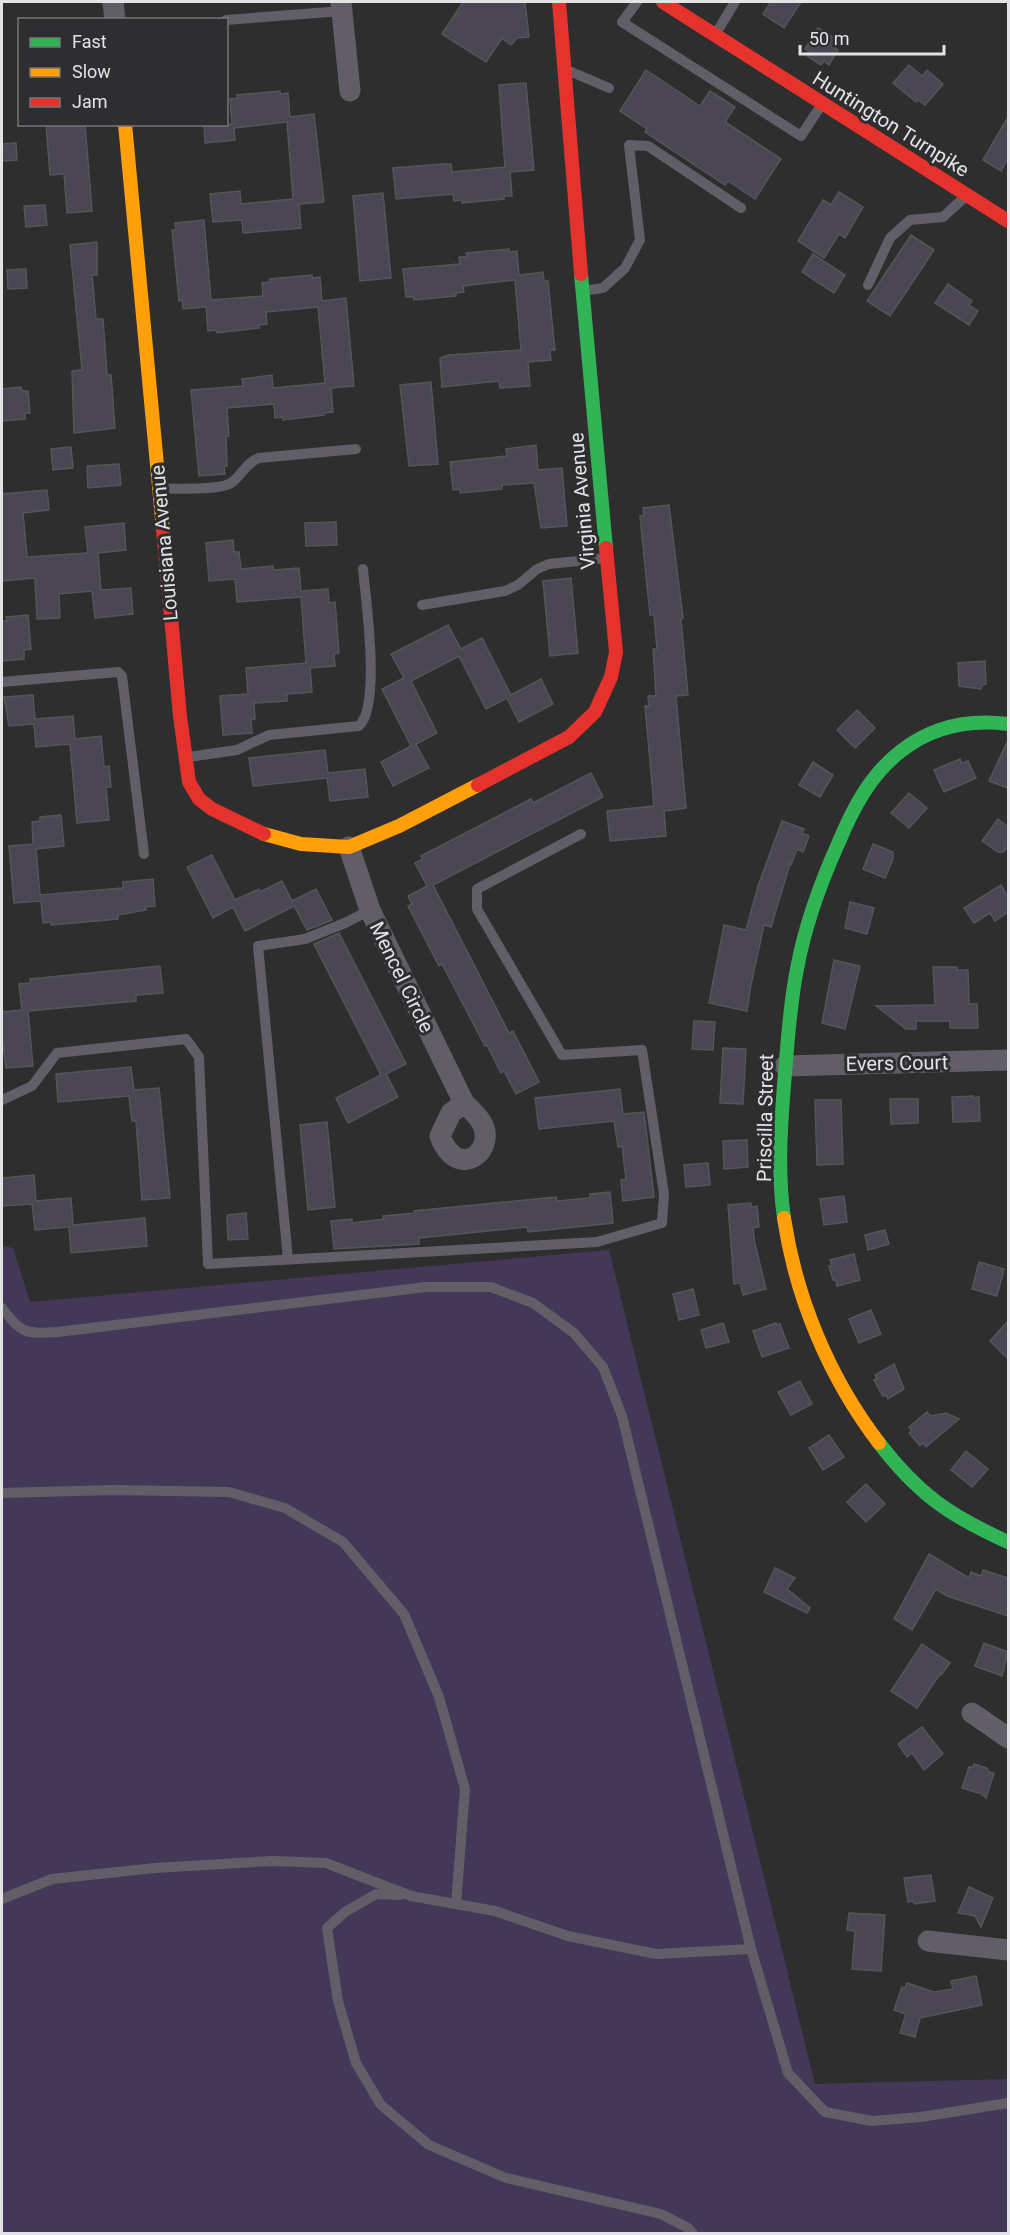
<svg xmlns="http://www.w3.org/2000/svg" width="1010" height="2235" viewBox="0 0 1010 2235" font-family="Roboto,sans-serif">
	<rect width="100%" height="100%" fill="#2e2e2f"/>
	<path fill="#443859" d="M2,1246L13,1248L30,1302L609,1250L815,2084L1008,2079V2233H2Z"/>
	<g fill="#4b4653" stroke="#555556" stroke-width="1.5">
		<path d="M463,2H525L529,37L517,38L511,45L502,38L486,62L442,34Z"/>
		<path d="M771,2H801L784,28L763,14Z"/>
		<path d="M818,28L838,40L834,47L838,50L829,65L824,61L821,65L807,56L810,52L805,49Z"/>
		<path d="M909,65L922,76L927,70L943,84L925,105L918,100L916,102L893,83Z"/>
		<path d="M646,70L700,106L710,91L735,107L725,122L781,159L755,199L728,181L725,185L645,132L647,129L620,111Z"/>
		<path d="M526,83L534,170L510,172L512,196H504V199L462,203V200L454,201L453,194L396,199L393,168L443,164H451L452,172L505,167L499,85Z"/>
		<path d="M280,91V94L288,93L290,117L314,114L324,202L299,204L301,228L292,229L243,233L242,220L213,222L210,194L240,191L241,204L293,199L287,122L234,128L235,140L205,143L204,124H232L230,99L238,98L237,95Z"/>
		<path d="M1008,117V158L1001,171L983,160Z"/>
		<path d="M46,124H85L92,211L67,213L64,174L50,175Z"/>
		<path d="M16,143L17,160L2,161V144Z"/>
		<path d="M839,192L863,207L845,238L839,234L824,258L798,241L823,200L831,205Z"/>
		<path d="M383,193L391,278L360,281L353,196Z"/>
		<path d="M45,205L47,225L26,227L24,206Z"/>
		<path d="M204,220L211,300L263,296L262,283L270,282V279L312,275V278L320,277L322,301L346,298L354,386L331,388L333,412L324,413V415L283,420V417L275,418L274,404L227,408L229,436L226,437L227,466H224L225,474L199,476L191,390L243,386L242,379L272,375L273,388L325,383L318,307L266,312L267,324L259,325V328L217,333L216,330L208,331L206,307L183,309L182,300L179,301L172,230H176L175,223Z"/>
		<path d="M911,235L934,250L890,316L867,301Z"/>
		<path d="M97,242V275H92L96,319H103L107,375H111L115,428L74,433L72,371L82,370L70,245Z"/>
		<path d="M509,249V252L517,251L519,275L543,272L544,281H548L555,350H550L551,360L528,362L530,386L500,388L499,381L442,387L440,358L448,355L521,350L515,280L463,286L464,292L456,293V296L414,300V297H406L403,269L460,264L459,257H467L466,253Z"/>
		<path d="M813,254L845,275L834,293L802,272Z"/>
		<path d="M26,269L27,288L8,289L7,270Z"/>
		<path d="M948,284L972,301L969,305L978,311L969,325L935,303Z"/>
		<path d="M431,382L438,464L409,466L400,385Z"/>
		<path d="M21,387L22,391H28L30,413H25V419L2,421V389Z"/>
		<path d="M536,445L538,470L562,468L567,526L541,528L534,483L502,485V489L460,493V489L453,490L450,462L507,456L506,449Z"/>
		<path d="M71,447L73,468L53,470L51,449Z"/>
		<path d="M119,464L121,485L88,488L87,466Z"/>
		<path d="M47,490L49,510L23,513L27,557L88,553L85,527L124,523L126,550L98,553L101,590L131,588L133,614L95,618L92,591L59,594L60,618L37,619L35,578L2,581V494Z"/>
		<path d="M669,505L683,618L681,619L688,695L676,696L686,808L664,811L666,836L610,841L607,811L654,806L645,706H649L648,696H656L653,649H657L654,615H650L640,516L644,515L643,508Z"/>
		<path d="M336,522L337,545L306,546L305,523Z"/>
		<path d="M233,540L234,552H239L241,569L273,566L274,570L299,568L301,591L328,589L329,603L335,602L339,653L334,654L335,666L310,668L312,692L287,694V701L254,703L255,719H251L252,733L223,735L220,696L248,694L246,668L306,663L301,597L237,602L235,579L209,581L206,543Z"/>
		<path d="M571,578L578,653L550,656L543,581Z"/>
		<path d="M28,615L31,649L24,650V659L2,661V621H7L6,617Z"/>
		<path d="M448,625L461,649L482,638L511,695L541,679L553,704L519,722L507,698L486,709L459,656L411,681L437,733L416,744L429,768L393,786L381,762L411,746L382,689L404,678L391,654Z"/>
		<path d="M985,661L986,684L982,685L981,689L959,686L958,663Z"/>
		<path d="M33,695L35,719L73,716L75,739L101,736L104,767L109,766L111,787H106L109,820L77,823L70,744L36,747L34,724L9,726L4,697Z"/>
		<path d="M857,710L875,728L855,748L837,730Z"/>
		<path d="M1008,740V788L989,781Z"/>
		<path d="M325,750L328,773L365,769L368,797L330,801L327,778L253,786L249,758Z"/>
		<path d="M960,759L961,763L968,761L976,778L944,792L934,770Z"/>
		<path d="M813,762L833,775L820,797L799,785Z"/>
		<path d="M591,773L603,797L433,885L509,1033L513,1031L539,1082L516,1094L504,1071L501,1073L487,1045L485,1046L442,964L439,966L408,906L412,904L408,896L427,886L415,863L423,859L421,856L531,799L533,803Z"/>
		<path d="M909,793L927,808L909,828L891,813Z"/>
		<path d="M61,815L64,846L36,849L40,895L123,888V882L153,879L155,906L145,907L146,910L118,915V919L51,925V922L43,923L41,901L14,903L9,846L33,844L32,822L40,821V817Z"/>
		<path d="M998,819L1008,827V845L1004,852H998L982,841Z"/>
		<path d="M782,821L804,829L802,833L809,836L803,852L797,849L791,865L790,864L771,927L764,925L751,985L747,1011L709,1003L724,925L746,930L758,886Z"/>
		<path d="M873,844L893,852V859L885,878L863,869Z"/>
		<path d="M212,855L235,900L259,889L260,892L282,881L292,901L316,889L332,920L307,930L294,906L245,931L233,907L213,918L187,867Z"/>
		<path d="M1001,885L1008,897V912L995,921L990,913L974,923L964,908Z"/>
		<path d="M850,902L874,908L867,934L845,928Z"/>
		<path d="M339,933L406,1064L386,1074L398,1097L348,1123L336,1098L381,1075L314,944Z"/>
		<path d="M834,960L860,966L845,1029L822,1023Z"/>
		<path d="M160,966L163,993L136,995V1001L28,1011L33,1066L6,1068L3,1044H2V1012L22,1010L19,984L30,983V979Z"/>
		<path d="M933,967H957V970H968L969,1004H977L978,1028H950V1021H916V1029H906L876,1006L935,1005Z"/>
		<path d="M694,1021L715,1022L713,1050L692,1049Z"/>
		<path d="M723,1048L746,1049L743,1104L720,1103Z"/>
		<path d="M131,1067L134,1090L159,1088L170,1198L142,1200L136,1121H132L129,1096L58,1102L56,1074Z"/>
		<path d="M620,1089L623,1114L644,1112L654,1197L623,1201L621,1180L626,1179L622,1146L618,1147L614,1121L539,1129L535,1098Z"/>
		<path d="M973,1096V1098L979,1097L980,1121L953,1122L952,1097Z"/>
		<path d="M890,1099H918V1123L891,1124Z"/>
		<path d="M815,1100H841L843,1164L817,1165Z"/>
		<path d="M327,1122L335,1207L308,1210L300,1125Z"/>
		<path d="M747,1140L748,1167L724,1169L723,1141Z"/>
		<path d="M708,1163L710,1185L686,1187L684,1165Z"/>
		<path d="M34,1175L36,1201L71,1198L73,1225L145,1218L147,1246L71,1253L69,1227L35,1230L32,1204L2,1206V1178Z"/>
		<path d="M610,1192L613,1223L528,1232L527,1227L419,1238V1244L334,1249L331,1221L352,1219V1223L384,1219L383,1216L415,1213L414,1211L556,1197L557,1201L590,1198V1194Z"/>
		<path d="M844,1196L847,1222L824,1225L820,1199Z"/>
		<path d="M751,1203V1207L757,1206L759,1227L753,1228L755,1244L766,1289L743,1295L740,1283L734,1284L728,1205Z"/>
		<path d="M246,1213L248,1239L228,1240L227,1215Z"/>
		<path d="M885,1230L889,1244L868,1250L865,1235Z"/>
		<path d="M854,1254L860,1280L837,1286L836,1281L833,1280L829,1266H832L830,1260Z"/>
		<path d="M979,1262L1004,1269L997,1296L972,1289Z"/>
		<path d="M693,1289L699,1315L679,1320L673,1294Z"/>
		<path d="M871,1310L881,1334L859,1343L849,1319Z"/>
		<path d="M1008,1321V1359L990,1341Z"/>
		<path d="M723,1323L729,1342L706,1348L701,1330Z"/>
		<path d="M776,1323L777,1325L780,1324L789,1348L762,1357L753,1331Z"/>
		<path d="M894,1364L904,1389L888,1399L886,1395L883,1396L874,1380L877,1379L875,1375Z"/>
		<path d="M800,1381L812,1404L791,1415L778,1392Z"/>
		<path d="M927,1412L931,1416L946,1413L959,1419L926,1447L923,1443L920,1446L909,1433L912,1431L909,1427Z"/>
		<path d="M829,1435L844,1457L823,1470L809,1448Z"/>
		<path d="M966,1451L988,1469L972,1487L951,1470Z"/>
		<path d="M866,1484L885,1504L866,1522L847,1502Z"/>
		<path d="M929,1554L969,1578L971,1572L981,1576L983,1570L1008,1578V1616L947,1596L936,1589L912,1630L894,1619Z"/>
		<path d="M775,1568L795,1578L787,1589L810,1608L807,1613L764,1592Z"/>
		<path d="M984,1643L1008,1652L1002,1676L975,1666Z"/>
		<path d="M922,1644L950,1663L941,1675L940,1674L917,1708L891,1691Z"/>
		<path d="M922,1727L943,1754L924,1770L912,1753L907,1757L898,1744Z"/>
		<path d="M974,1764L987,1768L989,1772L994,1773L986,1798L979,1792L978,1793L962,1788L969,1767H973Z"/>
		<path d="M931,1875L935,1901L914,1904L913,1901L908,1902L904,1878Z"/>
		<path d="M969,1887L993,1898L981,1927L975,1916L958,1913Z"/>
		<path d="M849,1913L885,1915L881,1971L852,1969L855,1931L847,1930Z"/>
		<path d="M976,1976L982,2005L920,2018L915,2037L900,2033L906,2014L894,2010L902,1987L905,1988L907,1983L934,1992L953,1989L951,1981Z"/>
	</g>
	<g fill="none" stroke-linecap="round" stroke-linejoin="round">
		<g stroke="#625e68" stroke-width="10">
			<path d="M637,2L622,22L801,136L822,104"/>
			<path d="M226,20L342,11"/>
			<path d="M715,35L735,2"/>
			<path d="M567,70L609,88"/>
			<path d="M868,285L890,238L910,220L943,217L967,195"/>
			<path d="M582,291L603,288L625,268L640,240L629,145L648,146L741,208"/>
			<path d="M159,489C175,488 219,491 231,483C242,476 245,463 259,458L356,449"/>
			<path d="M422,605L505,591L518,585L537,569L549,564L607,558"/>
			<path d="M2,682L118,672L122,676L144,854"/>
			<path d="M188,757L237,750L269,735L359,726C381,705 366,602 363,569"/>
			<path d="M2,1100L32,1086L57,1053L186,1039L199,1057L208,1264L597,1242L662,1223L664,1194L642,1050L562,1055L477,909V889L581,834"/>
			<path d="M288,1259L258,946L305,939L345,923L370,910"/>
			<path d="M2,1308C22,1334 25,1334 58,1332L426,1287H491L533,1303L574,1333L603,1367L622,1416L751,1949"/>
			<path d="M2,1493L113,1490L229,1492L285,1508L343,1542L404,1614L439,1697L465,1789L456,1904"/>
			<path d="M400,1895L376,1894L345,1912L327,1928L338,2001L356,2063L381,2105L429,2145L506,2178L661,2214L688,2228L693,2234"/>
			<path d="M2,1899L52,1879L155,1868L272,1861L326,1863L411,1896L495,1911L568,1936L656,1954L751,1949L788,2073L825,2112L872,2121L921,2117L1008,2103"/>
		</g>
		<g stroke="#625e68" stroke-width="21">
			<path d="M113,2L115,20"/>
			<path d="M341,2L350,91"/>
			<path d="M349,847L370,910L464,1103C469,1108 476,1114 480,1120C500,1148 458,1184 440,1136L451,1113L464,1103"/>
			<path d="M785,1066L1008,1060"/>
			<path d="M972,1713L1008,1738"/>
			<path d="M928,1941L1008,1950"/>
		</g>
		<g stroke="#30b455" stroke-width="14">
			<path d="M581,274L606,548"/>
			<path d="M784,1218C777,1170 781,1121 785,1073C788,1038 790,1003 797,969C805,925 820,884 838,844C853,808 870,775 901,751C933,726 969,719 1008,724"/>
			<path d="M879,1443C918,1494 950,1516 1008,1542"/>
		</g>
		<g stroke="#ff9f0a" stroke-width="14">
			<path d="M125,124L163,529"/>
			<path d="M264,834L301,844L349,847L399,826L478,785"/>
			<path d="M784,1218C796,1299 830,1379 879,1443"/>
		</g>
		<g stroke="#e5322d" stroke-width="14">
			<path d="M559,2L581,274"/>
			<path d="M663,2L1008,221"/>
			<path d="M163,529L180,716L189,782L199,799L212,809L264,834"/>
			<path d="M478,785L569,737L595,712L611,677L616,652L606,548"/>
		</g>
	</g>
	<g text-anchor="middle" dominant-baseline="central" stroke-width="6" stroke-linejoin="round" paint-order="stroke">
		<g font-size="20" fill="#e3e2e4" stroke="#2e2d30">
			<text transform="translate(891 124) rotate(32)">Huntington Turnpike</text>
			<text transform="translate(582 501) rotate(-95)">Virginia Avenue</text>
			<text transform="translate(164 543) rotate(-95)">Louisiana Avenue</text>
			<text transform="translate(402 977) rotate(64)">Mencel Circle</text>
			<text transform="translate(897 1063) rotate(-1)">Evers Court</text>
			<text transform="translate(765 1118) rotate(-89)">Priscilla Street</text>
		</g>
	</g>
	<rect width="1010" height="2235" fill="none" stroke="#e3e2e4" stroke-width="6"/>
	<rect x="18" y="18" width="210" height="108" fill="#2e2d30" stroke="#767578" stroke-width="1.5"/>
	<rect x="30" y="38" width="30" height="9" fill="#30b455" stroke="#767578" stroke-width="1.5"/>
	<text x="72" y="48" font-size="18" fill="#e3e2e4">Fast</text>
	<rect x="30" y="68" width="30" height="9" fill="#ff9f0a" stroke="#767578" stroke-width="1.5"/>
	<text x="72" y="78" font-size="18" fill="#e3e2e4">Slow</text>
	<rect x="30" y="98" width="30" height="9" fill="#e5322d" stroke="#767578" stroke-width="1.5"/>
	<text x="72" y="108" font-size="18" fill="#e3e2e4">Jam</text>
	<path d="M800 45v9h144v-9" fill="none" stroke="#e3e2e4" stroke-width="3"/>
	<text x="809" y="45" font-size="18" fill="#e3e2e4" stroke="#2e2d30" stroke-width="4.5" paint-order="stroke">50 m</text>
</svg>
